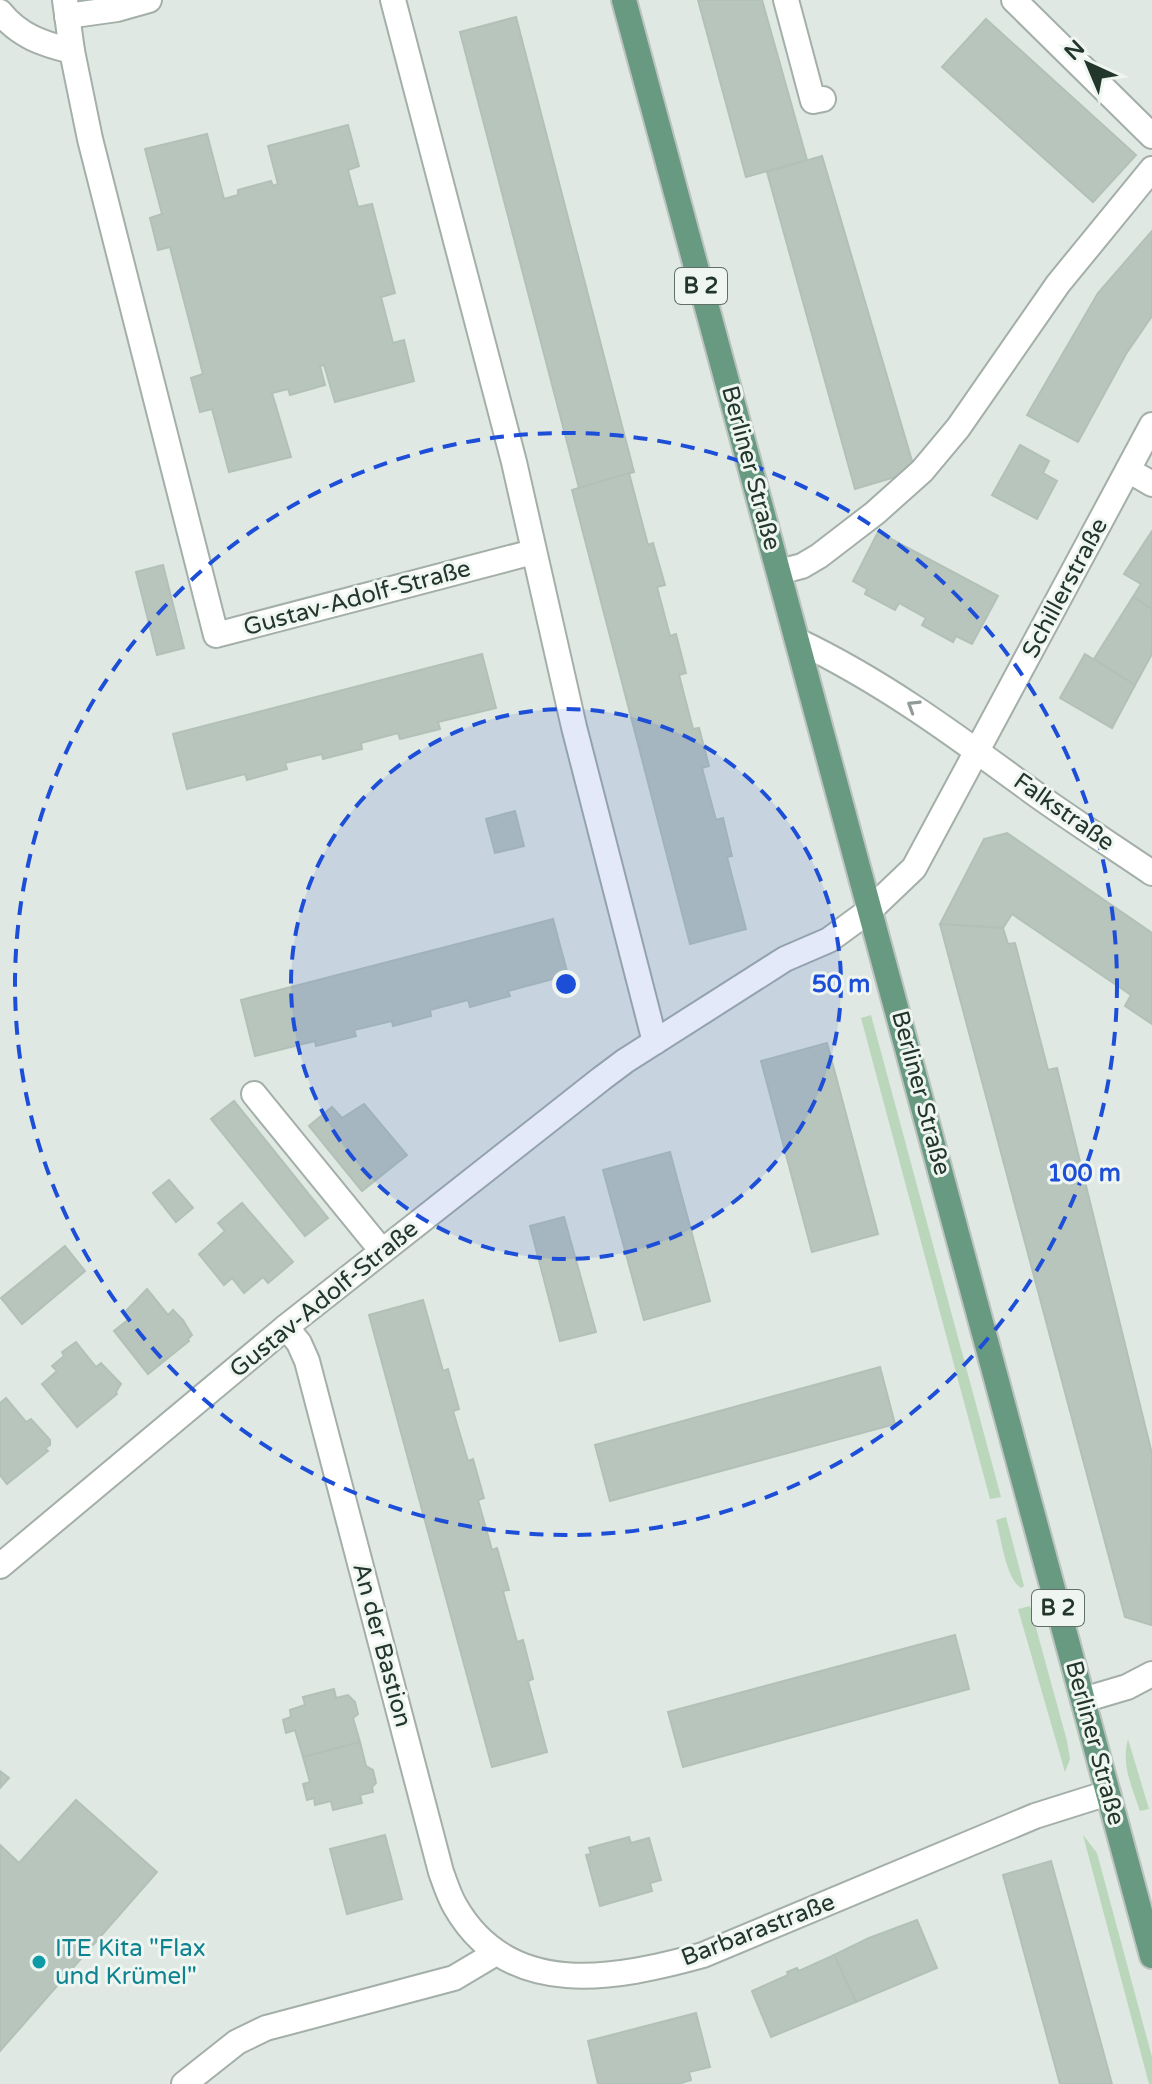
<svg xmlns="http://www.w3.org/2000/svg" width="1152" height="2084" viewBox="0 0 1152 2084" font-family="'Varela Round',sans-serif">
	<rect width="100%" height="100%" fill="#dfe8e2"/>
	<g fill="#bad7bb">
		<path d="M871,1015L1001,1497L990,1499L861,1018Z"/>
		<path d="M1006,1517L1024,1586L1021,1588C1006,1579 1001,1537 996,1520Z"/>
		<path d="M1030,1606L1067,1741L1070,1759L1065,1772L1018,1609Z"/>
		<path d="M1128,1739L1149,1809L1140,1811C1132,1787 1121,1765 1128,1739Z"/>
		<path d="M1083,1835L1097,1853L1152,2057V2084H1149Z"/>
	</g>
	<g fill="#b8c5bd" stroke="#b2c1b8" stroke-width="2">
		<path d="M698,0H762L807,160L746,177Z"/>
		<path d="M516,17L634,472L579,488L460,32Z"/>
		<path d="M986,19L1136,155L1093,202L942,67Z"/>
		<path d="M348,125L359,166L348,170L358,207L372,204L395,293L381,297L393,343L404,340L414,381L335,402L324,365L320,366L325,385L290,395L288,389L272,393L291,457L229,472L212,409L200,412L191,378L203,374L170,247L158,250L150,218L162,214L145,149L207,134L224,199L238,195V190L271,181L273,186L278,184L268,146Z"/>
		<path d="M822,156L915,471L855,489L767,172Z"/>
		<path d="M1152,231V316L1126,354L1078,442L1027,415L1098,293Z"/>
		<path d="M1020,445L1049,461L1043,473L1057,481L1037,519L992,495Z"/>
		<path d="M629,473L648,545L653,543L665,585L657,587L670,636L676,634L686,673L679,675L693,729L699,728L709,766L702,768L716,820L723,818L732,856L727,857L746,929L690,944L572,490Z"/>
		<path d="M1152,531V609L1133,597L1141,584L1124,574Z"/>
		<path d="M878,532L998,596L972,644L956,636L953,642L922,625L926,618L899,603L895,610L865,594L867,589L853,581Z"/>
		<path d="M163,565L184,648L157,655L136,572Z"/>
		<path d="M1133,597L1152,609V654L1135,685L1094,659Z"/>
		<path d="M482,654L496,708L438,722L440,729L400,739L398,733L361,743L362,749L323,759L322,754L285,763L287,769L247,780L245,774L187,789L173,734Z"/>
		<path d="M1085,654L1135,685L1112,728L1060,698Z"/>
		<path d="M515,811L524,846L495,853L486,819Z"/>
		<path d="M1007,833L1152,933V1024L1125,1006L1131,995L1012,914L1003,928L940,924L984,839Z"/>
		<path d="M553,919L568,975L508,991L510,996L470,1007L468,1000L430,1010L431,1016L393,1026L392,1021L354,1030L356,1036L316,1046L315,1041L255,1056L241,1000Z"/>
		<path d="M940,924L1003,928L1008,944L1015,943L1048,1070L1057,1068L1152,1454L1151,1625L1125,1617Z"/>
		<path d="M827,1043L878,1234L812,1252L761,1061Z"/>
		<path d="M234,1101L328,1218L305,1236L211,1119Z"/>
		<path d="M364,1104L407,1155L362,1191L309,1126L332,1107L342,1118Z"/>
		<path d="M670,1152L710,1301L644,1320L603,1170Z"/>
		<path d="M169,1180L193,1208L176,1222L153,1193Z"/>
		<path d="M242,1203L293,1262L268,1283L263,1277L244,1293L232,1278L224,1285L199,1254L225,1231L218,1223Z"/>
		<path d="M564,1217L596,1332L560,1341L530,1226Z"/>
		<path d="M65,1246L85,1271L22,1324L1,1298Z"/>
		<path d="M147,1289L168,1315L173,1310L183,1320L192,1335L188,1339L189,1341L148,1374L114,1331L129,1319L124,1313Z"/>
		<path d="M423,1300L443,1371L448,1369L459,1409L453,1411L468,1461L473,1459L484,1498L478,1500L492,1550L497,1548L509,1590L503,1591L517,1642L523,1640L533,1679L528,1681L547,1752L492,1767L369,1315Z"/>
		<path d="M76,1342L96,1367L101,1363L121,1384L116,1392L117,1394L77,1427L42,1384L57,1371L52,1366L64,1356L62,1352Z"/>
		<path d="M880,1367L895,1424L610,1501L595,1445Z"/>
		<path d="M6,1398L26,1422L31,1419L50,1440V1445L45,1448L48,1451L7,1484L0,1475V1403Z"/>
		<path d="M955,1635L969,1689L683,1767L668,1712Z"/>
		<path d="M334,1689L336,1698L348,1695L355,1702L358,1714L353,1718L360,1742L303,1757L295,1730L286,1733L283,1720L291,1717L290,1710L305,1705L303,1697Z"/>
		<path d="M360,1742L366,1766L373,1770L376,1783L372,1787L373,1792L360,1795L362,1803L333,1810L331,1801L315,1805L314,1798L307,1800L303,1784L310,1782L303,1757Z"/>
		<path d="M0,1771L9,1778L0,1788Z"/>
		<path d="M76,1800L157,1872L0,2051V1845L19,1863Z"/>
		<path d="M385,1835L402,1899L347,1914L330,1849Z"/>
		<path d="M629,1837L631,1843L649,1838L661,1880L650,1883L652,1891L600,1906L586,1855L591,1854L589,1848Z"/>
		<path d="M1051,1861L1075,1948L1112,2084H1060L1003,1875Z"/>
		<path d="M917,1920L937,1968L856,2002L834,1955L869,1938Z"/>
		<path d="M834,1955L856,2002L771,2037L752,1991L788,1975L787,1972L797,1968L799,1971Z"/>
		<path d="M696,2013L710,2067L689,2072L691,2080L678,2084H598L588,2041Z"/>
	</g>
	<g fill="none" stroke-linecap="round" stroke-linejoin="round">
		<defs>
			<g id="minor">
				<path d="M65,0L72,51L90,139L216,635L533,552"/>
				<path d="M393,0L514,462L574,727L655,1042"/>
				<path d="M786,0L813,101L823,99"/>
				<path d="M1014,0L1152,136"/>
				<path d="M0,12C19,36 43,44 72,51"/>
				<path d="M67,16L117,9L149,0"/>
				<path d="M1128,470L1152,484"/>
				<path d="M779,572L802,566L819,556L875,513L922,471L958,428L1058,284L1152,169"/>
				<path d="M798,641C882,681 955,735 1030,790C1070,819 1111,845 1152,873"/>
				<path d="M254,1094L382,1251"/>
				<path d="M286,1327L299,1343L307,1361L441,1872C445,1883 449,1896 455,1906C509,2001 616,1979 703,1955L1035,1816L1108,1793"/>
				<path d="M0,1566L286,1327L601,1079L625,1061L785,959L829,940L870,910L914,868L1152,425"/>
				<path d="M1083,1700L1127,1687L1152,1674"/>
				<path d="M184,2084L237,2042L266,2028L454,1978L496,1953"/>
			</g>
			<path id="major" d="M624,0L1152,1956"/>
		</defs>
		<use href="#minor" stroke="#a3afa8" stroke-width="28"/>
		<use href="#major" stroke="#bdc3c0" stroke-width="28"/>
		<use href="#minor" stroke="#fff" stroke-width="24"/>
		<use href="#major" stroke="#689981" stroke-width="24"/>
	</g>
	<defs><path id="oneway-chevron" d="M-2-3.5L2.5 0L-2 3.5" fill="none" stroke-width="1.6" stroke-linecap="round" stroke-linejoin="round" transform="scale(2)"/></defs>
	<use stroke="#909a96" href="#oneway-chevron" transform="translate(913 706) rotate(-148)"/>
	<circle cx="566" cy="984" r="275" fill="#1d4ed8" fill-opacity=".12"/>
	<g fill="none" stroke="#1d4ed8" stroke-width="4" stroke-dasharray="14 10">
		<circle cx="566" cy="984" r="275"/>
		<circle cx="566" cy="984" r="551"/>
	</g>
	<circle fill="#0f9aa8" stroke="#eff5f1" stroke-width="3" cx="39" cy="1962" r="8"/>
	<g text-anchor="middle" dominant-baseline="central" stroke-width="6" stroke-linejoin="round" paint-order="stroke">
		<g fill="#eff5f1" stroke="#606f67" stroke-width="2">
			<rect x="675" y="268" width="52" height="36" rx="6"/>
			<rect x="1032" y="1590" width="52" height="36" rx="6"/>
		</g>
		<g font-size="22" font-weight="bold" fill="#22362c">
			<text x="701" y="286">B 2</text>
			<text x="1058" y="1608">B 2</text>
		</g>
		<g font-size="24" fill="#22362c" stroke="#eff5f1">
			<text transform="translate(751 468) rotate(75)">Berliner Straße</text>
			<text transform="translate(1065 588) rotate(-62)">Schillerstraße</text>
			<text transform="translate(357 598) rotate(-15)">Gustav-Adolf-Straße</text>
			<text transform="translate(1064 812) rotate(35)">Falkstraße</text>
			<text transform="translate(921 1093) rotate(75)">Berliner Straße</text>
			<text transform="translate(324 1299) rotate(-39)">Gustav-Adolf-Straße</text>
			<text transform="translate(382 1645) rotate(75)">An der Bastion</text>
			<text transform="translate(1095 1743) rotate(75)">Berliner Straße</text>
			<text transform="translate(758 1930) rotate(-21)">Barbarastraße</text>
		</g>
		<g font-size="24" fill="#0d838f" stroke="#eff5f1" text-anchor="start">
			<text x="55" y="1948">ITE Kita "Flax<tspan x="55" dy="28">und Krümel"</tspan></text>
		</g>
	</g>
	<circle cx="566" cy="984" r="12" fill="#1d4ed8" stroke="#eff5f1" stroke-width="4"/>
	<g font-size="24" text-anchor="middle" font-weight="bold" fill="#1d4ed8" stroke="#eff5f1" stroke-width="6" stroke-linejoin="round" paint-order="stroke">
		<text x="841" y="992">50 m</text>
		<text x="1084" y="1181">100 m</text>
	</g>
	<g transform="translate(1088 64) rotate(316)" stroke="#eff5f1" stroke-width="6" paint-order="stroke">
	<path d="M0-6L14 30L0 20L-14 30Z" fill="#22362c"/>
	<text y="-12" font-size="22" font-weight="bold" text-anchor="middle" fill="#22362c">N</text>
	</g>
</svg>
